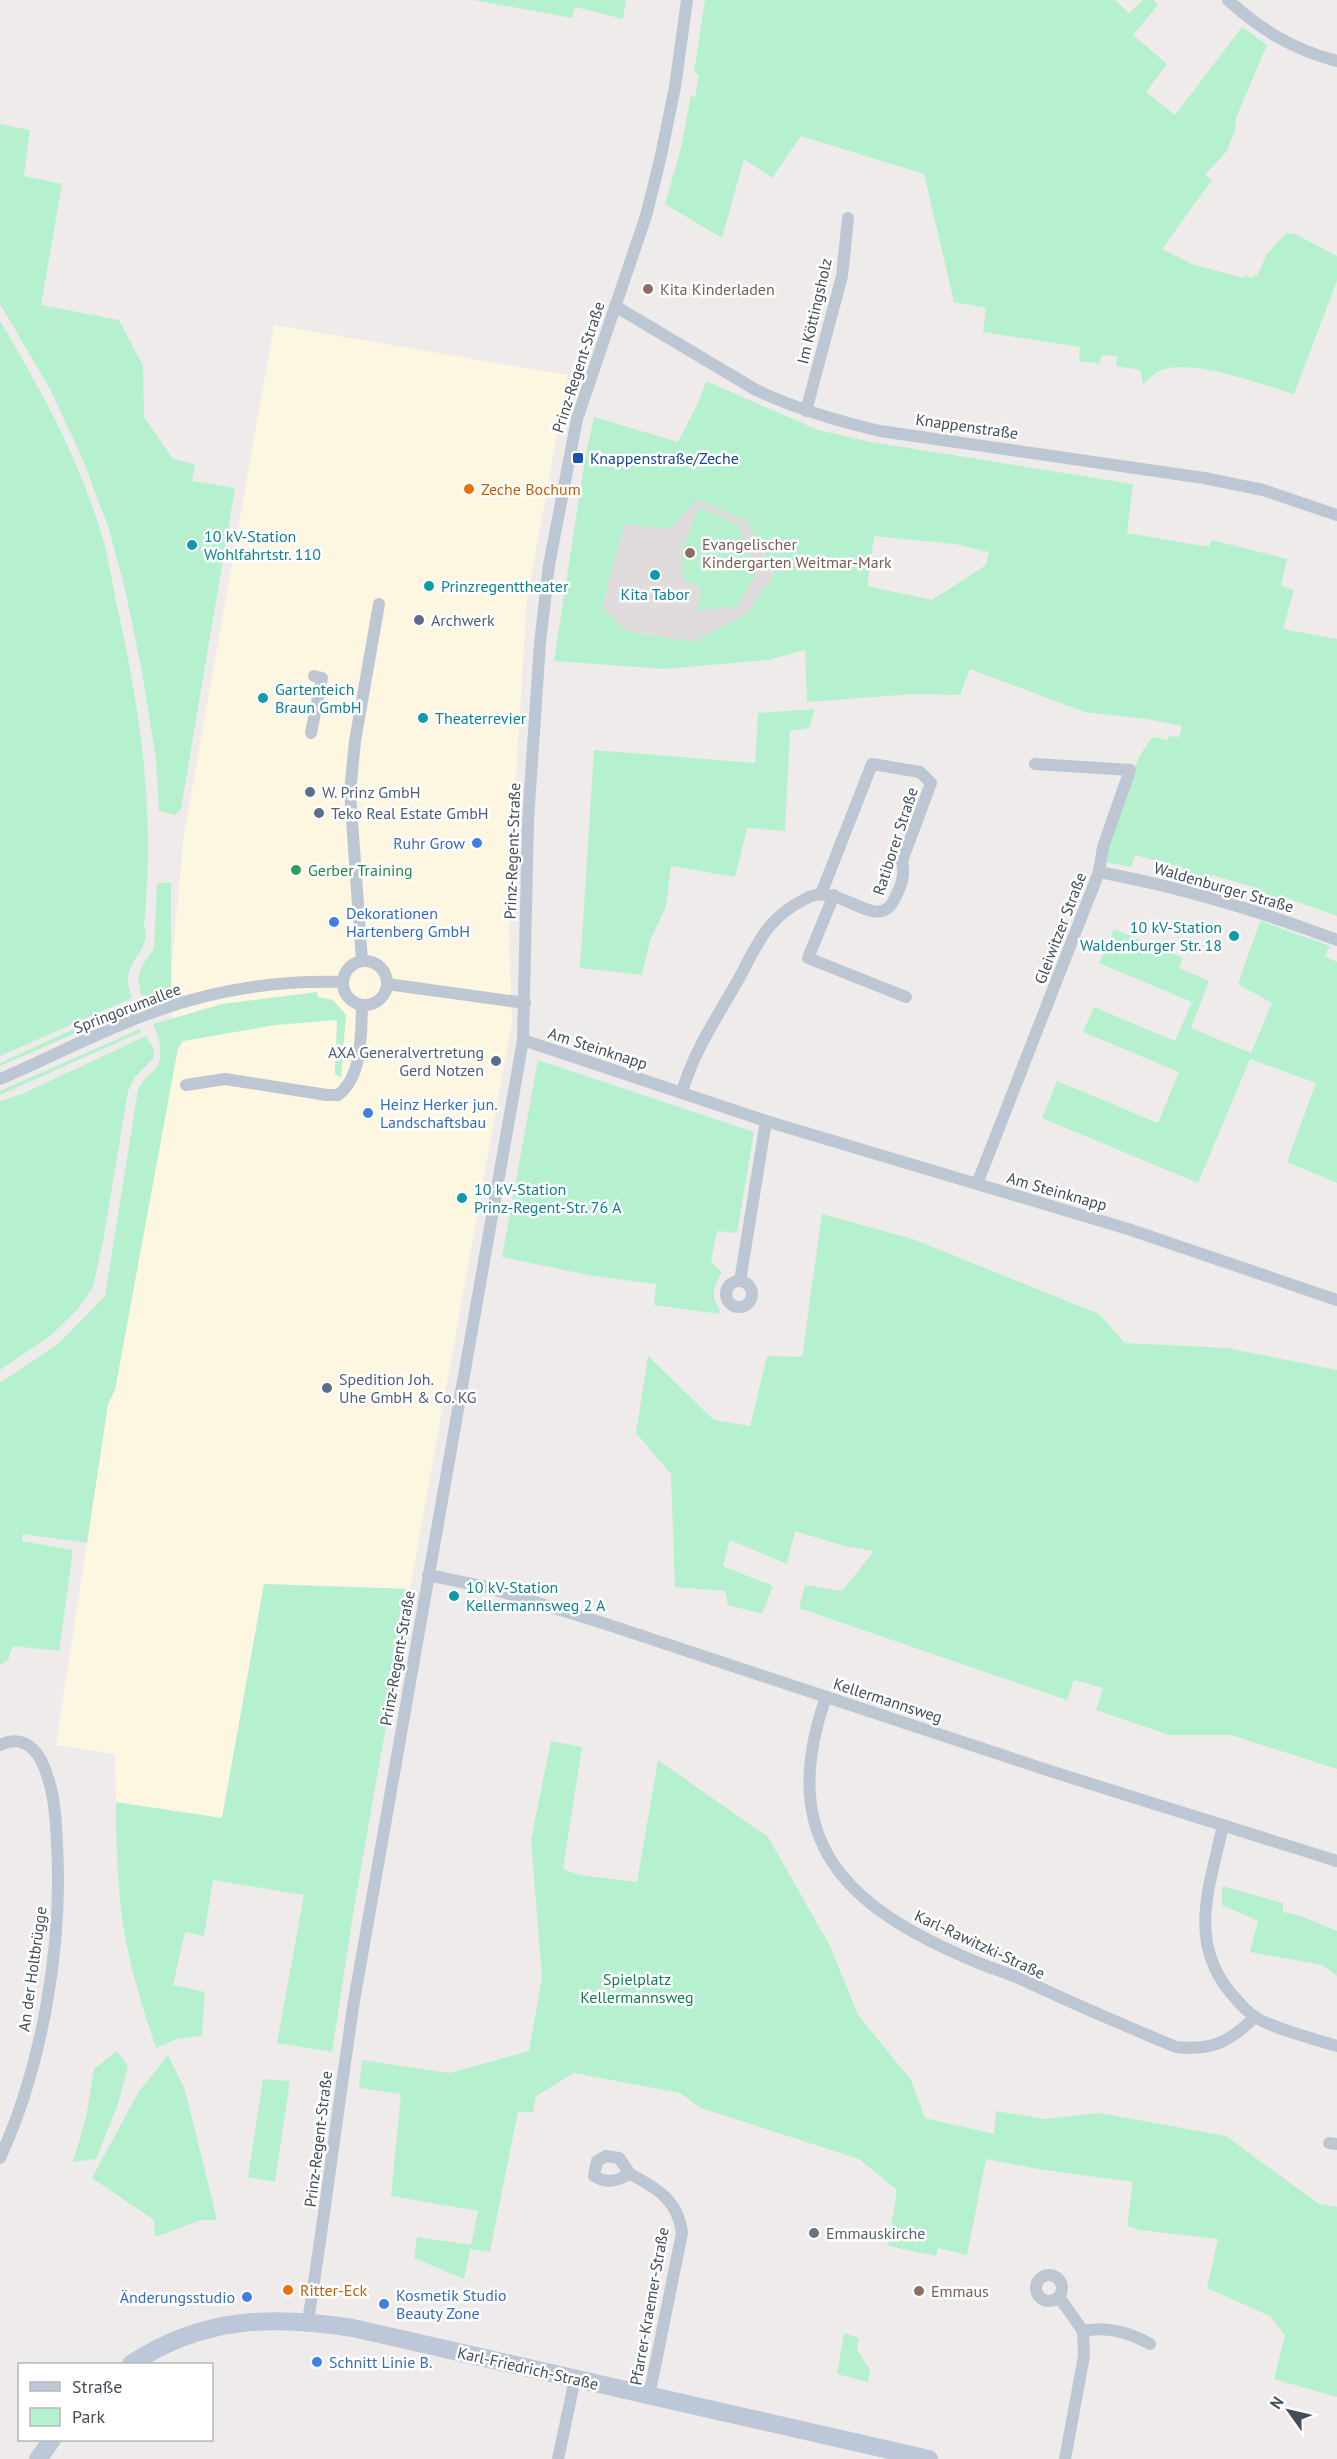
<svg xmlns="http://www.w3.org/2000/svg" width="1337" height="2459" viewBox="0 0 1337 2459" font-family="'PT Sans',sans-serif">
	<rect width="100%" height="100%" fill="#efebeb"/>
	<path fill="#fdf6e1" d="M274,325L568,375L527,599L508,907L512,1021L410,1589L264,1584L222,1819L116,1802L115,1754L56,1745L108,1404L115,1390L173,1066L171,974L183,841Z"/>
	<path fill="#e0dcdd" d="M697,499L748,522L774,577L746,614L693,642L626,631L602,607L624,524L671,528Z"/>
	<g fill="#b5f1cf" fill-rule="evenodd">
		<path d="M473,0H626L623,19L575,7L572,18Z"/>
		<path d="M705,0H1115L1129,13L1143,0H1153L1158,5L1133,35L1167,64L1146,92L1175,115L1242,27L1267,45L1236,118L1235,131L1226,152L1205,175L1212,180L1162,249L1192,264L1243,278L1245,275L1252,278L1254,275L1257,276L1267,254L1286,233L1295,234L1337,256V281L1294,394C1264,385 1190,358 1162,370C1155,372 1149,379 1143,384L1140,370L1116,366L1117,356L1101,355L1100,364L1079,361L1080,347L983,332L986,308L954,302L924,174L801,136L772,178L744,159L722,238L665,204L681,148L691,96L695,97L699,75L694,72Z"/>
		<path d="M0,124L30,130L24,176L62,184L41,305L119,320L143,366L144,417L173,459L195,464L192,481L235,488L181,809L175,815L159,811L156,759L142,672L125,589L109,529L83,460L50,389L0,304Z"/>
		<path d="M0,321C39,386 76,453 99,526C108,553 112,582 118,610C142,720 155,814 144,926C152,947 128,960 128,979C127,985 131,993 132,998L0,1056Z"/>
		<path d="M706,381L818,430L871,442L1133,484L1127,533L1209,547L1211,540L1287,559L1281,586L1294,590L1283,629L1337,639V916L1287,898L1283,909L1254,900L1260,889L1212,875L1208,886L1178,878L1183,868L1135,855L1131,867L1105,862C1116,825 1127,766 1153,737L1168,740L1169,736L1179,737L1182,726L1147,719L1085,712L970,669L960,695L914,694L807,702L805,650L768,660L664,669L554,661L585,459L594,417L678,442L698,403ZM697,499L748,522L774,576L746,614L693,642L626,631L602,607L624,525L671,528ZM874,536L955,544L989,552L986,565L932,600L867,586Z"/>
		<path d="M698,507L739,525L756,574L737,606L698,611L700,587L683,580L682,551Z"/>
		<path d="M815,709L809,728L790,731L785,831L747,828L735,877L671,866L666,906L650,941L642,975L580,968L594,750L755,763L758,713Z"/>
		<path d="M171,882V989L149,997L141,995L138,977L143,964L154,949L157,884Z"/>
		<path d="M1260,921L1330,946L1325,956L1337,962V1183L1287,1162L1316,1083L1250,1059L1198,1183L1042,1118L1057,1081L1158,1123L1179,1072L1083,1032L1094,1007L1175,1041L1192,1002L1099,963L1114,929L1183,958L1179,968L1209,981L1191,1028L1251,1053L1272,1003L1238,984Z"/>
		<path d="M317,992L318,997L333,1000L346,1015L341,1078L335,1074L337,1020L276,1025L183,1041L178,1048L115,1390L108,1404L87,1543L23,1534L22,1541L73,1550L59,1651L13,1646L8,1660L0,1665V1383L58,1344L105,1296L138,1090C142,1080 149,1076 156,1068C165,1057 158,1034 153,1024L222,1004Z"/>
		<path d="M132,1005L133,1008L0,1066V1063L104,1015Z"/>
		<path d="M140,1029L141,1032L0,1095V1091Z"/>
		<path d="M146,1036L154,1050V1058L134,1078L128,1091L103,1242L93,1287L78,1309L50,1336L0,1370V1101L22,1094Z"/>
		<path d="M538,1060L754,1132L737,1233L717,1231L711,1261L722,1273C718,1279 713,1287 714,1296C714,1303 720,1306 720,1314L654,1305L656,1284L593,1276L502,1257Z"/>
		<path d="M822,1214L913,1239L1099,1314L1125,1343L1227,1348L1337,1370V1769L1231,1735H1169L1096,1710L1103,1688L1074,1680L1067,1700L799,1608L805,1585L842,1591L874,1551L844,1546L795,1531L787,1564L730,1540L723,1566L773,1586L762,1614L728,1605L725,1591L675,1587L671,1474L636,1433L648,1356L714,1420L750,1426L767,1356L802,1357Z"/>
		<path d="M264,1584L410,1589L354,1908L332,2052L277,2043L304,1895L213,1880L204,1936L185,1932L173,1985L205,1992L202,2036L177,2039L156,2048C141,2003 126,1956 121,1908C117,1873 116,1837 116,1802L222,1818Z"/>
		<path d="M551,1741L582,1747L563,1869L579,1875L637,1882L658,1760L768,1837L830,1946L858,2015L911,2080L925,2118L994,2134L996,2111L1044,2119L1100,2113L1226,2136L1319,2204L1337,2207V2397L1274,2379L1285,2335L1270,2316L1207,2288L1218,2239L1140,2230L1127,2226L1133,2182L1038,2169L986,2159L967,2255L938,2248L936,2256L888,2246L897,2190L859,2159L701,2108L680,2093L574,2073L536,2096L533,2112H518L490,2252L470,2249L464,2279L414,2258L417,2237L471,2245L478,2211L391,2196L401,2094L359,2088L362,2060L449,2073L529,2051L542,1977L531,1840Z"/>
		<path d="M1222,1886L1283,1903V1912L1301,1916L1337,1931V1976L1322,1965L1250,1952L1258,1921L1222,1905Z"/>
		<path d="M117,2051L128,2066L118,2104L96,2159L73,2162L86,2117L94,2069Z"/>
		<path d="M168,2055L185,2090L217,2220H201L155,2237L154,2220L92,2178L138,2093Z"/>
		<path d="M263,2079L290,2081L275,2182L248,2177Z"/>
		<path d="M844,2333L859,2338L857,2350L870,2369L868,2382L837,2374Z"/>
	</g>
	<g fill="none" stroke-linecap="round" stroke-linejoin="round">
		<g stroke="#bdc7d3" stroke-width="12">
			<path d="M1228,0C1261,30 1294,50 1337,61"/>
			<path d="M615,306L756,390C796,409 837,421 880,431L1204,478L1263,490L1337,515"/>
			<path d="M806,411L842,276L848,218"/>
			<path d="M311,733L322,678L314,676"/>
			<path d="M1099,872C1180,887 1260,911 1337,940"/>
			<path d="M834,895L808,958L906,997"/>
			<circle cx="365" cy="983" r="22"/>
			<path d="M362,961L350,792L355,741L379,604"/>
			<path d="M387,984L525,1003"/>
			<path d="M523,1040L766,1121L1128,1229L1337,1300"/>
			<path d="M0,1079C52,1057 103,1029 156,1011C215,990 280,980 342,982"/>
			<path d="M186,1085L225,1079L327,1095H338C363,1076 361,1034 362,1005"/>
			<path d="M682,1092C693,1053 717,1017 737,982C747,964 756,943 769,927C779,915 791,906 805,899C841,878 878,939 896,896C902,884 905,874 902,861L931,783L920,772L872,764L821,894"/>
			<path d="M977,1184L1099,872L1103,847L1130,770L1035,764"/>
			<path d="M740,1281L766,1121"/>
			<circle cx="739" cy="1294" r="13"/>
			<path d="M428,1575L486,1587L606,1624L1053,1772L1337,1861"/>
			<path d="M826,1697C775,1842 847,1908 974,1961C989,1968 1006,1972 1021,1979C1072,2003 1123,2025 1176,2047C1212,2051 1229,2042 1255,2017"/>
			<path d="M0,1745C18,1736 32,1744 41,1760C54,1786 56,1817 57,1845C63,1945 42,2067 0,2158"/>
			<path d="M1223,1825C1211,1883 1187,1938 1229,1991C1237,2000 1245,2011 1255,2017C1274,2029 1315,2039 1337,2046"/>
			<path d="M1329,2143L1337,2144"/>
			<path d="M630,2174L619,2158L606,2156L597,2161L594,2176C608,2184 616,2181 630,2174C657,2188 678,2200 682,2233L649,2396"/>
			<circle cx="1049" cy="2288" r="13"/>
			<path d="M1059,2297L1083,2331L1084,2356L1065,2459"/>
			<path d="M308,2321C325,2214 338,2107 354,2001L523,1040L528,820L540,643L549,565L577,419L646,216L660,160L675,87L687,0"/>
			<path d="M1083,2331C1107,2326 1130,2333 1150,2344"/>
			<path d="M558,2459L575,2379"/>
		</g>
		<g stroke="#bcc8d7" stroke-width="18">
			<path d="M131,2364C202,2317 272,2315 353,2328L929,2459"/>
			<path d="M38,2459L52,2440"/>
		</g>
	</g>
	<g fill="#8d6e63" stroke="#fff" stroke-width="2">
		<circle cx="648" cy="289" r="6"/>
		<circle cx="690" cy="553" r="6"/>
		<circle cx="919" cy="2291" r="6"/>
	</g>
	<rect fill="#1a4fb4" stroke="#fff" stroke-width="2" x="572" y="452" width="12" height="12" rx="3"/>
	<g fill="#e8710a" stroke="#fff" stroke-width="2">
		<circle cx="469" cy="489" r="6"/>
		<circle cx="288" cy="2290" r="6"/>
	</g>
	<g fill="#0f9aa8" stroke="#fff" stroke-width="2">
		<circle cx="192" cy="545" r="6"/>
		<circle cx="655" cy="575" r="6"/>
		<circle cx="429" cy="586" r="6"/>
		<circle cx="263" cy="698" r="6"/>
		<circle cx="423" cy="718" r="6"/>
		<circle cx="1234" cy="936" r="6"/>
		<circle cx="462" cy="1198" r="6"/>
		<circle cx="454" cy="1596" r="6"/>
	</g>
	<g fill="#5c6f8a" stroke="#fff" stroke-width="2">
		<circle cx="419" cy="620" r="6"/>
		<circle cx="310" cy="792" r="6"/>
		<circle cx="319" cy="813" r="6"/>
		<circle cx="496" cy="1061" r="6"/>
		<circle cx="327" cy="1388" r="6"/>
	</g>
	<g fill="#3f7fe0" stroke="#fff" stroke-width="2">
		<circle cx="477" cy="843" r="6"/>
		<circle cx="334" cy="922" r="6"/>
		<circle cx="368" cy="1113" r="6"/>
		<circle cx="247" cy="2297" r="6"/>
		<circle cx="384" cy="2304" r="6"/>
		<circle cx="317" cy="2362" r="6"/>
	</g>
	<circle fill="#2e9e5b" stroke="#fff" stroke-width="2" cx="296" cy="870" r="6"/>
	<circle fill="#6b7280" stroke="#fff" stroke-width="2" cx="814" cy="2233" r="6"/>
	<g text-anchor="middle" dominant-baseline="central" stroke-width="5" stroke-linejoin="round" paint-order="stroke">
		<g font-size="16" fill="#785e54" stroke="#fff" text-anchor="start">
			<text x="660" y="289">Kita Kinderladen</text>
			<text x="702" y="544">Evangelischer<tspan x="702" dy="18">Kindergarten Weitmar-Mark</tspan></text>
			<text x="931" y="2291">Emmaus</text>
		</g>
		<g font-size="16" fill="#434e5a" stroke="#fff">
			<text transform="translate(814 311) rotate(-77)">Im Köttingsholz</text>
			<text transform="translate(578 367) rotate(-72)">Prinz-Regent-Straße</text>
			<text transform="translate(967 426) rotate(8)">Knappenstraße</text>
			<text transform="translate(895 841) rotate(-72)">Ratiborer Straße</text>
			<text transform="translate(512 851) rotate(-88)">Prinz-Regent-Straße</text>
			<text transform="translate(1224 887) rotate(16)">Waldenburger Straße</text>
			<text transform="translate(1060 928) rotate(-69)">Gleiwitzer Straße</text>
			<text transform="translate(127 1008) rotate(-21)">Springorumallee</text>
			<text transform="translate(598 1048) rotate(18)">Am Steinknapp</text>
			<text transform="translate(1057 1191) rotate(16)">Am Steinknapp</text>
			<text transform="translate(397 1658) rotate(-80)">Prinz-Regent-Straße</text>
			<text transform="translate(888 1700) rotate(18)">Kellermannsweg</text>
			<text transform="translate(980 1944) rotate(25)">Karl-Rawitzki-Straße</text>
			<text transform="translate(32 1969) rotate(-82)">An der Holtbrügge</text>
			<text transform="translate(318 2139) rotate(-83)">Prinz-Regent-Straße</text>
			<text transform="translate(649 2306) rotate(-80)">Pfarrer-Kraemer-Straße</text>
			<text transform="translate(528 2368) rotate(13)">Karl-Friedrich-Straße</text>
		</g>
		<g font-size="16" fill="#164399" stroke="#fff" text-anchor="start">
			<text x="590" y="458">Knappenstraße/Zeche</text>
		</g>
		<g font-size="16" fill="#c56008" stroke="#fff" text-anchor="start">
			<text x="481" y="489">Zeche Bochum</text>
			<text x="300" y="2290">Ritter-Eck</text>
		</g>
		<g font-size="16" fill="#0d838f" stroke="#fff" text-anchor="start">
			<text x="204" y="536">10 kV-Station<tspan x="204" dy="18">Wohlfahrtstr. 110</tspan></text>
			<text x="441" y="586">Prinzregenttheater</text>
			<text x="655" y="594" text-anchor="middle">Kita Tabor</text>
			<text x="275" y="689">Gartenteich<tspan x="275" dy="18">Braun GmbH</tspan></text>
			<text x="435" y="718">Theaterrevier</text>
			<text x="1222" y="927" text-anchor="end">10 kV-Station<tspan x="1222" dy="18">Waldenburger Str. 18</tspan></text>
			<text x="474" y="1189">10 kV-Station<tspan x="474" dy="18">Prinz-Regent-Str. 76 A</tspan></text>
			<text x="466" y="1587">10 kV-Station<tspan x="466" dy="18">Kellermannsweg 2 A</tspan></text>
		</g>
		<g font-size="16" fill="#4e5e75" stroke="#fff" text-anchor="start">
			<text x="431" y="620">Archwerk</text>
			<text x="322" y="792">W. Prinz GmbH</text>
			<text x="331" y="813">Teko Real Estate GmbH</text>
			<text x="484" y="1052" text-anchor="end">AXA Generalvertretung<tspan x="484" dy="18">Gerd Notzen</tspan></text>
			<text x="339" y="1379">Spedition Joh.<tspan x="339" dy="18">Uhe GmbH &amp; Co. KG</tspan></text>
		</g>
		<g font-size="16" fill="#366cbe" stroke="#fff" text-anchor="start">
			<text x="465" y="843" text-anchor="end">Ruhr Grow</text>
			<text x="346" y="913">Dekorationen<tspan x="346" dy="18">Hartenberg GmbH</tspan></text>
			<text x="380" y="1104">Heinz Herker jun.<tspan x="380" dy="18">Landschaftsbau</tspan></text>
			<text x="396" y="2295">Kosmetik Studio<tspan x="396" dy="18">Beauty Zone</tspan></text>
			<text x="235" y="2297" text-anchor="end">Änderungsstudio</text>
			<text x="329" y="2362">Schnitt Linie B.</text>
		</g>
		<g font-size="16" fill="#27864d" stroke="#fff" text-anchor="start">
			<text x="308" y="870">Gerber Training</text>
		</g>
		<g font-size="16" fill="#107f4c" stroke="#fff">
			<text x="637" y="1979">Spielplatz<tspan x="637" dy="18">Kellermannsweg</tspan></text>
		</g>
		<g font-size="16" fill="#5b616d" stroke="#fff" text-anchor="start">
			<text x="826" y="2233">Emmauskirche</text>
		</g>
	</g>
	<rect x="18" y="2363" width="195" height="78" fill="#ffffff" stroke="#b4b8bd" stroke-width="1.5"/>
	<rect x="30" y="2382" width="30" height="9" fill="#bcc8d7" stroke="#b4b8bd" stroke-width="1.5"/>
	<text x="72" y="2393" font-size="18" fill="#434e5a">Straße</text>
	<rect x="30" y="2408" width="30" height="18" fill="#b5f1cf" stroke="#b4b8bd" stroke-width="1.5"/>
	<text x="72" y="2423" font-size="18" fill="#434e5a">Park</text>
	<g transform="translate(1289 2411) rotate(304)" stroke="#ffffff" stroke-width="4.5" paint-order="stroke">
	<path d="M0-4.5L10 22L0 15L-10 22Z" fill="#434e5a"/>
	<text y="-9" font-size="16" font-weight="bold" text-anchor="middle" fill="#434e5a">N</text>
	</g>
</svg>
